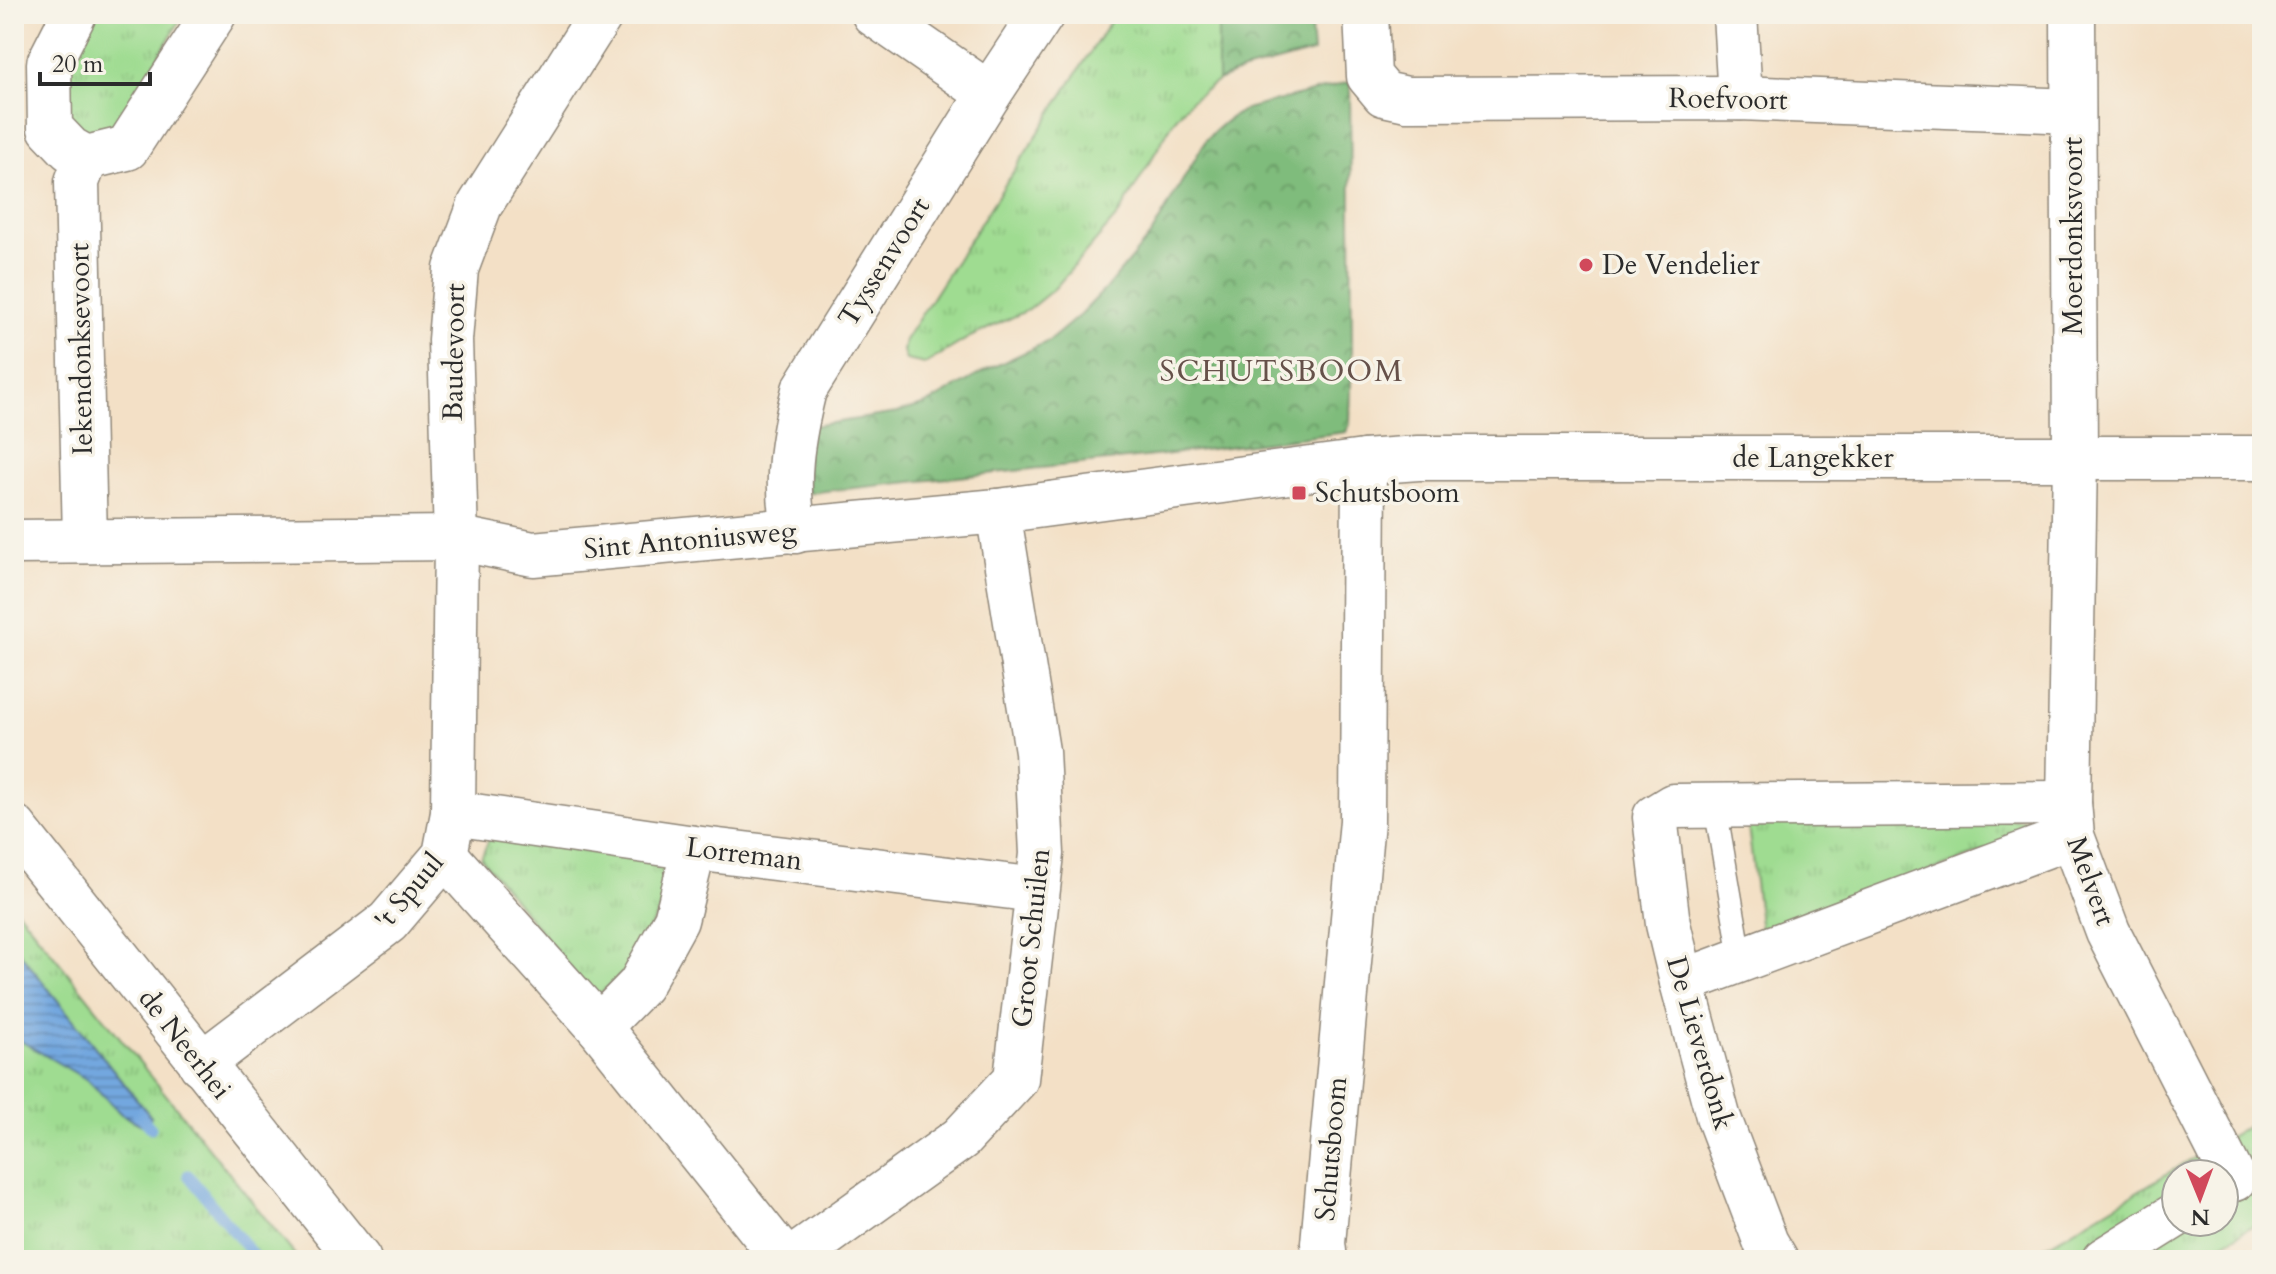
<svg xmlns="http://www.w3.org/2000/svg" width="2276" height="1274" viewBox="0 0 2276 1274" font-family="Cardo,serif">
	<defs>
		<pattern id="grass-tufts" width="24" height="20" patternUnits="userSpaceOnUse" patternTransform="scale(2)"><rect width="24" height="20" fill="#9fdc91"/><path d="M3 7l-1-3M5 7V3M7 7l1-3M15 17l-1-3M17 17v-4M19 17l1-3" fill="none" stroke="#89bd7d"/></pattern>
		<pattern id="forest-crowns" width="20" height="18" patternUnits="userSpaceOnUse" patternTransform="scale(2)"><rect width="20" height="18" fill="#7fbc7b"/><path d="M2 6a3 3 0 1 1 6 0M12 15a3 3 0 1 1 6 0" fill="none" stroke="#689965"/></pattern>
		<pattern id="water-rules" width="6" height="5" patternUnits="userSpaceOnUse" patternTransform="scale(2)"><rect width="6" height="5" fill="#73a7df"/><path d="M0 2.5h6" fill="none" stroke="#5f88b5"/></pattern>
	</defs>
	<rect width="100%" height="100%" fill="#f7f3e8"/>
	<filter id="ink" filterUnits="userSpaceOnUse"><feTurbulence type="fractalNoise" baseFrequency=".0125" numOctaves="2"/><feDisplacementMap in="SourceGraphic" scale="16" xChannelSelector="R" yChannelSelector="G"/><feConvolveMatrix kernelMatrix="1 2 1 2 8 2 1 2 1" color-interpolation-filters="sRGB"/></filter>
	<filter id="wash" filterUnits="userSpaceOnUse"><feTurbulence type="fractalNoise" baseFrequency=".006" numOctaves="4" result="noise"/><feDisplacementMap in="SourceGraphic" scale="32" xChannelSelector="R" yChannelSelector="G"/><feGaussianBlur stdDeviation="1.8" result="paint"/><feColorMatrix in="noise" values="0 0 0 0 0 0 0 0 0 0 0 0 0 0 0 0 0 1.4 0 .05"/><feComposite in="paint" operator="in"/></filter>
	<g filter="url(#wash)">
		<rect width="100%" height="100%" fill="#f3e0c6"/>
		<g fill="url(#grass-tufts)" stroke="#65845e" stroke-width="2" fill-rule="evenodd">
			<path d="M88,14H184L113,132L89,133L67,116L65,63Z"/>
			<path d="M1115,14H1218V81L1190,101L1175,119L1120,213L1055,288L1028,310L970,337L925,364L906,360L903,351L905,340Z"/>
			<path d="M1747,818L2039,820L2040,832L1761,931Z"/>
			<path d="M490,837L680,863L678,878L625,971L595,999L481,858Z"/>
			<path d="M14,906L299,1260H14V1037L89,1081L121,1114L142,1125L151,1117L14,946Z"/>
			<path d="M2262,1117V1220L2196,1260H2023ZM2176,1174H2224V1222H2176Z"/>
		</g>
		<g fill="url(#forest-crowns)" stroke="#557453" stroke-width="2">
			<path d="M1218,14H1310L1313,52L1233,74L1218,81Z"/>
			<path d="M1350,82L1352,346L1350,423L1346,432L1163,455L808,493L805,427L897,413L926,404L987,370L1049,341L1080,315L1111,283L1151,235L1206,140C1218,126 1229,117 1246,109Z"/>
		</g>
		<path fill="url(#water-rules)" stroke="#4f6985" stroke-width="2" d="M14,946L151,1117L142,1125L121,1114L89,1081L14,1037Z"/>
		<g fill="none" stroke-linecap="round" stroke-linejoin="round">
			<g stroke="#73a7df" stroke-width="11">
				<path d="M137,1112L151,1128"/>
				<path d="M188,1175L257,1260"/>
			</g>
		</g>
	</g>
	<g filter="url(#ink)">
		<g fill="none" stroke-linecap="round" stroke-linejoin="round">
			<defs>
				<path id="service" d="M1715,806L1741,958"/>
				<g id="minor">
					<path d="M74,14L49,63L50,128L70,149L86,158L127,148L214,14"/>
					<path d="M874,14L989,94"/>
					<path d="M1366,14L1369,76L1384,94L1407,99L1740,98L2073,111"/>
					<path d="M1735,14L1740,98"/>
					<path d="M2073,14L2075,458L2069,803L2072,836L2108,932L2234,1179"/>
					<path d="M795,531C784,483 792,438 804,390L989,94L1042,14"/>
					<path d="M85,541L77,182L86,158"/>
					<path d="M14,542L456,538L533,554L998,511L1364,462L1418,458H2262"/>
					<path d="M453,813L694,848L1037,890"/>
					<path d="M14,827L359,1260"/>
					<path d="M445,855L599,1027L785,1260"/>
					<path d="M1682,982L2072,836"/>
					<path d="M599,1027L640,985L676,920L694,848"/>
					<path d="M201,1064L388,922L445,855L453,813L456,538L450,340L456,269L480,205L601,14"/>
					<path d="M791,1260L961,1138L1016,1079L1042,854L1037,751L998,511"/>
					<path d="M1325,1260L1323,1243L1362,821L1364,462"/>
					<path d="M1776,1260L1766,1243L1718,1116L1682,982L1668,924L1655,817L1673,806L2069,803"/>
					<path d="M2104,1260L2176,1215"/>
				</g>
			</defs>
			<use href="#service" stroke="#8f8678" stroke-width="25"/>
			<use href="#minor" stroke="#8f8678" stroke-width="47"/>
			<use href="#service" stroke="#fff" stroke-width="22"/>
			<use href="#minor" stroke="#fff" stroke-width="44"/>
		</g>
	</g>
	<g fill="#d1495b" stroke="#f7f3e8" stroke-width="3">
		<circle cx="1586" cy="265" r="8"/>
		<rect x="1291" y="485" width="16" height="16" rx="4"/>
	</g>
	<g text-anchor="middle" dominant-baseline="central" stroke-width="7" stroke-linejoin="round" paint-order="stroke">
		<g font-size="28" fill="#2b2b2b" stroke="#f7f3e8">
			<text transform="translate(1728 99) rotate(1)">Roefvoort</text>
			<text transform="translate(2073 236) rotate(-90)">Moerdonksvoort</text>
			<text transform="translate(884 262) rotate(-58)">Tyssenvoort</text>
			<text transform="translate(81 349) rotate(-91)">Iekendonksevoort</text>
			<text transform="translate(454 352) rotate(-89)">Baudevoort</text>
			<text x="1813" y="458">de Langekker</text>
			<text transform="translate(690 540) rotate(-5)">Sint Antoniusweg</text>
			<text transform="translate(744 854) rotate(7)">Lorreman</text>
			<text transform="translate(2091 881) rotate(70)">Melvert</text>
			<text transform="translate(409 891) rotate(-50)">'t Spuul</text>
			<text transform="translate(1031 938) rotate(-84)">Groot Schuilen</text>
			<text transform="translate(1700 1043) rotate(74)">De Lieverdonk</text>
			<text transform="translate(185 1044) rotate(52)">de Neerhei</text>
			<text transform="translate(1331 1149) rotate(-85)">Schutsboom</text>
		</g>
		<g font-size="28" fill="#2b2b2b" stroke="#f7f3e8" text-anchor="start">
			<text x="1602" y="265">De Vendelier</text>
			<text x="1315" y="493">Schutsboom</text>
		</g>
		<g font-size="30" letter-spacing="2" fill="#66514a" stroke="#f7f3e8">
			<text x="1282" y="371">SCHUTSBOOM</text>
		</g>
	</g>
	<rect width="2276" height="1274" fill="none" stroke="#f7f3e8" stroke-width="48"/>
	<g transform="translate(2200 1198) rotate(179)"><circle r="38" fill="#f7f3e8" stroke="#a5a39c" stroke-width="2"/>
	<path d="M0-6L14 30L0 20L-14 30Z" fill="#d1495b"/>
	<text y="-12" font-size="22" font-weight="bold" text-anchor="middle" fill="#2b2b2b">N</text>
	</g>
	<path d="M40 72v12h110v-12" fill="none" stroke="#2b2b2b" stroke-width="4"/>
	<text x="52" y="72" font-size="24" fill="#2b2b2b" stroke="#f7f3e8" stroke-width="6" paint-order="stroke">20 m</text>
</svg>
